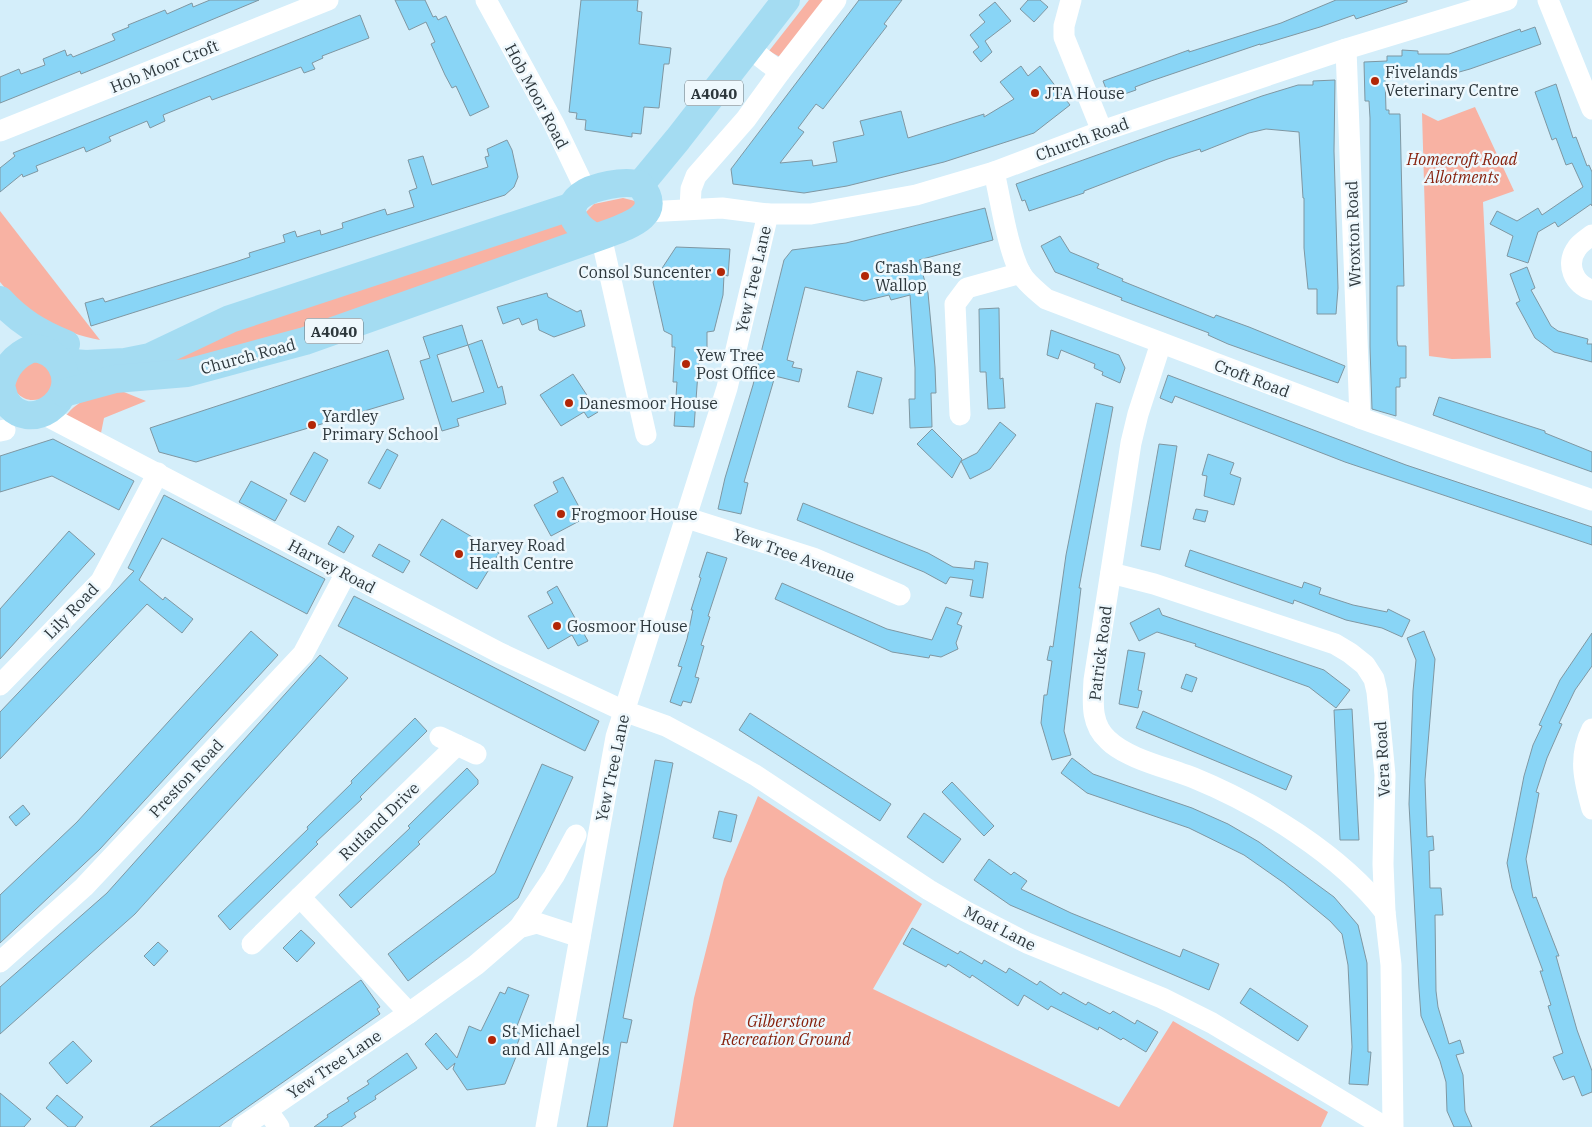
<svg xmlns="http://www.w3.org/2000/svg" width="1592" height="1127" viewBox="0 0 1592 1127" font-family="'IBM Plex Serif',serif">
	<rect width="100%" height="100%" fill="#d4eefa"/>
	<g fill="#f8b2a3">
		<path d="M809,0H830L780,57L769,51Z"/>
		<path d="M1475,107L1514,191L1483,202L1491,358L1452,359L1429,356L1422,113L1438,121Z"/>
		<path d="M623,198L635,201L637,207L597,228L582,216L594,204Z"/>
		<path d="M0,211L100,340C61,333 26,313 0,282Z"/>
		<path d="M563,221L571,238L380,306L180,365L166,358L237,329Z"/>
		<path d="M37,357L56,378L46,398C33,401 25,402 15,391L13,370Z"/>
		<path d="M119,390L146,401L104,418L101,433L65,417C80,397 96,396 119,390Z"/>
		<path d="M758,796L922,904L873,989L1119,1107L1173,1021L1328,1112L1321,1127H673L694,998L724,879Z"/>
	</g>
	<g fill="#89d5f6" stroke="#7f97a2" fill-rule="evenodd">
		<path d="M210,0H259L113,61L81,74L80,71L0,103V77L19,69L21,74L45,65L43,59L65,50L67,56L71,54L73,57L105,44L115,40L112,34L129,27L128,25L165,10L167,14L192,3L193,7Z"/>
		<path d="M395,0H425L433,17L436,16L438,20L446,16L489,107L470,116L456,86L452,88L445,75L431,44L435,42L426,22L409,30Z"/>
		<path d="M581,0H638L637,11L642,12L639,44L671,48L669,64H664L659,108L644,107L641,134L632,133V137L585,130L586,120L576,119L577,113L569,112Z"/>
		<path d="M859,0H902L884,24L887,26L823,109L816,104L798,128L804,132L780,163L812,160L813,166L837,162L833,142L864,135L860,121L901,111L908,138L984,114V117L1014,99L1000,82L1021,66L1028,76L1040,66L1070,105L1034,133L944,162L847,186L804,193L733,184L731,169Z"/>
		<path d="M1028,0H1040L1048,7L1034,22L1020,9Z"/>
		<path d="M1336,0H1407V2L1356,19L1354,15L1320,27L1260,45V44L1151,81L1135,87L1136,90L1110,99L1103,81L1189,50V52L1281,23Z"/>
		<path d="M995,2L1011,21L985,41L992,52L981,62L973,52L979,47L970,35L985,22L979,15Z"/>
		<path d="M360,15L369,38L322,56L323,58L312,63L315,69L304,73L301,67L212,100L210,96L163,115L165,121L150,128L147,121L109,137L111,141L86,152L84,147L36,166L38,171L23,177L22,174L0,192V168L15,156L13,153Z"/>
		<path d="M1535,27L1541,44L1470,69L1452,74L1402,72L1403,77L1385,78L1386,110H1389V114H1400L1404,286H1397V340L1398,346H1406V378H1400V387H1396V416L1372,409L1370,347V118L1369,101H1365L1364,62L1387,61V56H1402V50L1418,51V54H1449L1520,29L1521,32Z"/>
		<path d="M1335,80L1334,151L1338,288L1336,314H1317V289H1308L1304,248V198H1303L1299,132L1266,129L1249,133L1201,152L1200,149L1168,159L1084,191V193L1029,211L1025,200L1022,201L1016,184L1262,96L1298,85H1313V81Z"/>
		<path d="M1556,84L1573,138L1576,137L1587,166L1589,165L1592,172V206L1591,204L1558,227L1555,222L1538,232L1528,263L1507,256L1513,236L1490,224L1497,211L1517,221L1538,208L1542,215L1583,187L1572,163L1566,165L1556,138L1552,140L1535,92Z"/>
		<path d="M507,140L512,150L518,177L514,187L505,195L91,326L85,303L103,298L105,302L235,262L250,257L249,253L285,242L283,235L295,231L297,237L320,230L321,235L343,228L342,223L385,209L387,215L414,207L409,191L417,188L408,160L423,156L432,185L488,167L485,157L489,156L487,149Z"/>
		<path d="M985,208L993,240L919,260L928,293L935,367L936,393H931L932,427L910,428L909,399H915V368L910,295L891,300L889,295L864,301L805,287L787,360L794,362L792,367L802,369L799,382L775,376L744,482L748,483L741,514L718,509L725,478L753,385L784,260L792,250L846,243Z"/>
		<path d="M1060,236L1070,252L1099,264L1097,268L1123,279L1122,281L1214,318L1216,315L1249,327L1345,366L1338,383L1228,344L1208,335L1209,333L1121,300L1122,298L1055,272L1041,246Z"/>
		<path d="M676,247L730,249L728,276L724,275L723,295L714,331L707,332V353H704V359H699L694,427L674,426L677,382H673L675,347H672V335L664,331L653,282Z"/>
		<path d="M1527,267L1535,288L1531,290L1551,326L1558,331L1588,339L1587,344H1592V362L1554,352L1535,338L1516,303L1520,301L1510,274Z"/>
		<path d="M547,293L548,297L577,312L581,310L585,326L554,337L539,330L537,319L522,325L519,318L503,324L497,307Z"/>
		<path d="M999,308L1000,379L1003,378L1005,408L988,409L986,372H980L979,309Z"/>
		<path d="M462,325L468,345L482,340L498,388L502,386L506,404L457,419L459,426L442,431L420,361L430,358L423,337ZM468,345L484,392L452,402L437,355Z"/>
		<path d="M1051,330L1119,355L1125,368L1120,383L1102,375L1103,372L1094,368L1095,364L1061,350L1058,359L1047,355Z"/>
		<path d="M388,350L404,399L196,462L159,452L150,428Z"/>
		<path d="M857,371L882,378L873,414L848,407Z"/>
		<path d="M573,374L598,412L588,418L584,412L561,426L540,395Z"/>
		<path d="M1168,375L1406,465L1592,527V545L1345,462L1175,396L1172,403L1160,398Z"/>
		<path d="M1439,397L1545,431V433L1592,452V472L1433,415Z"/>
		<path d="M1096,403L1113,407L1079,588H1081L1064,731L1071,755L1052,760L1041,723L1044,695H1047L1052,661L1047,660L1050,646L1053,647L1066,555Z"/>
		<path d="M1000,422L1016,435L990,469L970,479L961,461L952,478L917,444L932,429L962,459L961,461L977,453Z"/>
		<path d="M53,439L134,481L119,510L52,476L0,492V456Z"/>
		<path d="M1159,444L1177,446L1160,550L1141,546Z"/>
		<path d="M387,449L398,455L380,489L368,483Z"/>
		<path d="M314,452L328,460L305,502L290,494Z"/>
		<path d="M1208,454L1234,463L1230,474L1241,478L1234,505L1204,496L1207,476L1202,475Z"/>
		<path d="M563,477L585,518L551,536L534,505L558,492L553,482Z"/>
		<path d="M251,481L287,500L275,521L239,502Z"/>
		<path d="M164,495L325,579L307,614L162,538L139,580L163,600L165,597L193,619L182,633L147,604L0,759V712L134,571L128,568Z"/>
		<path d="M803,503L928,553L953,567L974,569L975,561L988,563L983,598L970,596L973,580L950,577L946,584L924,572L797,520Z"/>
		<path d="M1196,509L1208,511L1205,522L1193,519Z"/>
		<path d="M442,519L499,553L477,589L420,555Z"/>
		<path d="M338,526L354,536L344,553L328,544Z"/>
		<path d="M69,531L95,554L0,659V609Z"/>
		<path d="M379,544L410,561L403,573L372,556Z"/>
		<path d="M1190,550L1302,588L1304,582L1321,588L1319,594L1353,605L1387,612L1388,609L1410,620L1402,637L1382,628L1346,620L1294,600L1293,604L1185,566Z"/>
		<path d="M707,552L727,558L708,616L710,617L701,645L704,646L695,677L699,678L691,703L683,701L681,706L670,702L682,667L678,666L687,639L693,610H691L701,578L699,577Z"/>
		<path d="M782,583L887,629L932,640L946,607L962,613L957,624L962,626L956,643L958,649L941,657L930,655L929,658L892,652L775,599Z"/>
		<path d="M557,586L588,641L578,646L572,635L548,649L528,616L553,603L547,592Z"/>
		<path d="M354,596L599,721L585,751L338,626Z"/>
		<path d="M1159,608L1162,615L1324,670L1350,690L1336,708L1309,687L1195,646L1196,644L1157,632L1139,641L1130,623Z"/>
		<path d="M251,631L278,655L100,849L0,943V895L77,822Z"/>
		<path d="M1424,631L1435,659L1425,780L1427,837L1433,836L1434,850L1429,851L1430,888H1441L1443,915H1435L1436,991L1438,1007L1449,1044L1460,1040L1464,1053L1456,1055L1463,1075L1465,1111L1472,1127H1454L1447,1111L1446,1082L1440,1061L1421,1016L1419,989L1409,804L1413,691L1416,660L1407,638Z"/>
		<path d="M1592,633V666L1575,690L1559,723L1562,724L1547,758L1536,792L1539,793L1526,859L1533,898L1536,897L1559,956H1556L1577,1030L1592,1071V1092L1582,1096L1574,1076L1563,1080L1553,1057L1563,1053L1548,1006L1551,1005L1540,971H1543L1512,888L1507,863L1524,776L1533,745L1542,726L1539,725L1560,680Z"/>
		<path d="M1128,650L1145,653L1138,690L1142,691L1138,708L1119,704Z"/>
		<path d="M320,655L348,678L135,914L0,1034V987L107,893Z"/>
		<path d="M1186,674L1197,678L1192,692L1181,688Z"/>
		<path d="M1352,709L1359,840H1340L1334,710Z"/>
		<path d="M1143,711L1292,776L1286,790L1136,728Z"/>
		<path d="M750,713L891,804L880,821L739,730Z"/>
		<path d="M415,718L427,731L360,797L362,799L316,842L318,844L230,930L218,916L308,829L307,827L352,783L351,781Z"/>
		<path d="M1072,758L1093,774L1192,808L1228,824L1259,842L1334,897L1358,925L1367,963L1368,1052H1371L1368,1085L1349,1084L1352,1047L1348,965L1342,934L1330,921L1284,883L1244,855L1189,828L1087,793L1061,773Z"/>
		<path d="M655,760L673,763L623,1018L632,1020L627,1043L621,1042L607,1127H587Z"/>
		<path d="M542,764L573,777L518,898L408,981L388,954L495,873Z"/>
		<path d="M467,768L478,780V784L418,842L420,844L351,908L339,895L410,828L408,826Z"/>
		<path d="M952,782L994,826L984,836L942,792Z"/>
		<path d="M23,805L30,814L16,826L9,817Z"/>
		<path d="M719,811L737,815L731,842L713,838Z"/>
		<path d="M924,813L961,839L943,863L907,837Z"/>
		<path d="M989,859L1011,875L1014,872L1027,881L1021,889L1071,913L1180,957L1183,949L1219,964L1209,990L1010,905L974,880Z"/>
		<path d="M912,928L958,954L960,951L982,964L984,960L1006,973L1009,968L1037,985L1040,981L1061,995L1063,992L1086,1005L1088,1002L1110,1014L1113,1011L1135,1024L1137,1020L1158,1032L1146,1052L1123,1038L1121,1040L1099,1027L1098,1030L1051,1006L1048,1010L1024,995L1018,1006L972,975L970,978L948,964L946,967L903,944Z"/>
		<path d="M301,930L315,943L297,962L283,948Z"/>
		<path d="M158,942L168,951L154,966L144,956Z"/>
		<path d="M361,980L380,1007L377,1009L380,1014L289,1078L219,1127H150Z"/>
		<path d="M508,987L529,995L515,1031L521,1034L517,1045L520,1047L505,1084L467,1090L453,1069L455,1063L447,1070L425,1044L436,1033L457,1058L469,1026L481,1031L500,992L505,994Z"/>
		<path d="M1250,988L1308,1026L1298,1041L1240,1003Z"/>
		<path d="M73,1041L92,1061L67,1084L49,1063Z"/>
		<path d="M407,1053L417,1068L375,1096L376,1099L354,1113L356,1117L341,1127H314L328,1117L327,1115L349,1101L347,1098L369,1084L367,1081Z"/>
		<path d="M0,1093L31,1119L24,1127H0Z"/>
		<path d="M57,1095L83,1117L75,1127H68L46,1108Z"/>
	</g>
	<g fill="none" stroke-linecap="round" stroke-linejoin="round">
		<g stroke="#fff" stroke-width="21">
			<path d="M486,0L554,124L587,193"/>
			<path d="M1071,0L1064,26V37L1102,131"/>
			<path d="M1548,0L1592,109"/>
			<path d="M749,48L780,72L836,0"/>
			<path d="M1346,49L1360,418"/>
			<path d="M0,131L328,0"/>
			<path d="M994,172C1001,201 1007,248 1021,274C1027,284 1037,291 1046,299L1360,418L1592,500"/>
			<path d="M690,208L691,189L696,176L746,119L780,72"/>
			<path d="M646,212L722,208L768,214H811L916,195L994,172L1102,131L1346,49L1507,0"/>
			<path d="M1592,235C1587,239 1580,243 1577,248C1565,264 1574,285 1592,290"/>
			<path d="M601,236L646,435"/>
			<path d="M1161,343L1138,414L1131,443L1094,680C1093,701 1090,724 1108,740C1127,759 1169,768 1194,778C1260,805 1341,855 1385,912"/>
			<path d="M43,414L500,653L624,711L666,726L709,749L755,775L929,890L965,911L1027,943L1162,998L1212,1023L1385,1127"/>
			<path d="M960,415L955,304L967,288L1021,273"/>
			<path d="M0,431L5,430"/>
			<path d="M687,518L813,558L900,595"/>
			<path d="M1111,573L1154,584L1335,644L1350,653L1365,665L1374,679L1377,692L1385,775L1383,864L1385,912L1391,965L1393,1127"/>
			<path d="M0,685L101,581L158,473"/>
			<path d="M1592,729C1578,757 1584,780 1592,809"/>
			<path d="M440,737L476,754"/>
			<path d="M519,928L554,876L576,835"/>
			<path d="M252,944L300,897"/>
			<path d="M0,962L84,887L303,654L346,573"/>
			<path d="M409,1013L300,897L457,745"/>
			<path d="M267,1110L279,1127"/>
			<path d="M242,1127L409,1013L476,965L519,928L537,923L580,937"/>
			<path d="M546,1127L616,737L727,388L768,214"/>
		</g>
		<g stroke="#a4dcf2" stroke-width="28">
			<path d="M640,185L678,139L786,0"/>
			<path d="M0,300C19,321 39,333 66,344"/>
			<path d="M60,362L86,364L125,362L150,357L230,319L573,206"/>
			<path d="M0,382C2,388 3,396 6,401C28,436 81,400 61,365C55,354 45,349 33,348C15,355 5,367 1,385"/>
			<path d="M64,393L115,379L187,373L305,341L601,236C625,227 667,216 640,185C625,180 593,186 580,196C561,211 580,231 596,237"/>
		</g>
	</g>
	<g fill="#b22607" stroke="#eef8fd" stroke-width="2">
		<circle cx="1375" cy="81" r="5"/>
		<circle cx="1035" cy="93" r="5"/>
		<circle cx="721" cy="272" r="5"/>
		<circle cx="865" cy="276" r="5"/>
		<circle cx="686" cy="364" r="5"/>
		<circle cx="569" cy="403" r="5"/>
		<circle cx="312" cy="425" r="5"/>
		<circle cx="561" cy="514" r="5"/>
		<circle cx="459" cy="554" r="5"/>
		<circle cx="557" cy="626" r="5"/>
		<circle cx="492" cy="1040" r="5"/>
	</g>
	<g text-anchor="middle" dominant-baseline="central" stroke-width="5" stroke-linejoin="round" paint-order="stroke">
		<g fill="#eef8fd" stroke="#677176" stroke-width="1">
			<rect x="685" y="80.5" width="58" height="25" rx="4"/>
			<rect x="305" y="318.5" width="58" height="25" rx="4"/>
		</g>
		<g font-size="15" font-weight="bold" fill="#2d373c">
			<text x="714" y="93">A4040</text>
			<text x="334" y="331">A4040</text>
		</g>
		<g font-size="16" fill="#2d373c" stroke="#eef8fd">
			<text transform="translate(164 66) rotate(-22)">Hob Moor Croft</text>
			<text transform="translate(537 96) rotate(62)">Hob Moor Road</text>
			<text transform="translate(1082 139) rotate(-20)">Church Road</text>
			<text transform="translate(1353 234) rotate(-92)">Wroxton Road</text>
			<text transform="translate(753 279) rotate(-77)">Yew Tree Lane</text>
			<text transform="translate(248 356) rotate(-15)">Church Road</text>
			<text transform="translate(1252 378) rotate(21)">Croft Road</text>
			<text transform="translate(794 555) rotate(20)">Yew Tree Avenue</text>
			<text transform="translate(332 566) rotate(28)">Harvey Road</text>
			<text transform="translate(71 611) rotate(-46)">Lily Road</text>
			<text transform="translate(1100 653) rotate(-83)">Patrick Road</text>
			<text transform="translate(1382 759) rotate(-93)">Vera Road</text>
			<text transform="translate(612 768) rotate(-78)">Yew Tree Lane</text>
			<text transform="translate(186 778) rotate(-47)">Preston Road</text>
			<text transform="translate(379 821) rotate(-44)">Rutland Drive</text>
			<text transform="translate(1000 928) rotate(27)">Moat Lane</text>
			<text transform="translate(334 1064) rotate(-34)">Yew Tree Lane</text>
		</g>
		<g font-size="16" fill="#2d373c" stroke="#eef8fd" text-anchor="start">
			<text x="1385" y="72">Fivelands<tspan x="1385" dy="18">Veterinary Centre</tspan></text>
			<text x="1045" y="93">JTA House</text>
			<text x="875" y="267">Crash Bang<tspan x="875" dy="18">Wallop</tspan></text>
			<text x="711" y="272" text-anchor="end">Consol Suncenter</text>
			<text x="696" y="355">Yew Tree<tspan x="696" dy="18">Post Office</tspan></text>
			<text x="579" y="403">Danesmoor House</text>
			<text x="322" y="416">Yardley<tspan x="322" dy="18">Primary School</tspan></text>
			<text x="571" y="514">Frogmoor House</text>
			<text x="469" y="545">Harvey Road<tspan x="469" dy="18">Health Centre</tspan></text>
			<text x="567" y="626">Gosmoor House</text>
			<text x="502" y="1031">St Michael<tspan x="502" dy="18">and All Angels</tspan></text>
		</g>
		<g font-size="16" font-style="italic" fill="#87210d" stroke="#eef8fd">
			<text x="1462" y="159">Homecroft Road<tspan x="1462" dy="18">Allotments</tspan></text>
			<text x="786" y="1021">Gilberstone<tspan x="786" dy="18">Recreation Ground</tspan></text>
		</g>
	</g>
</svg>
